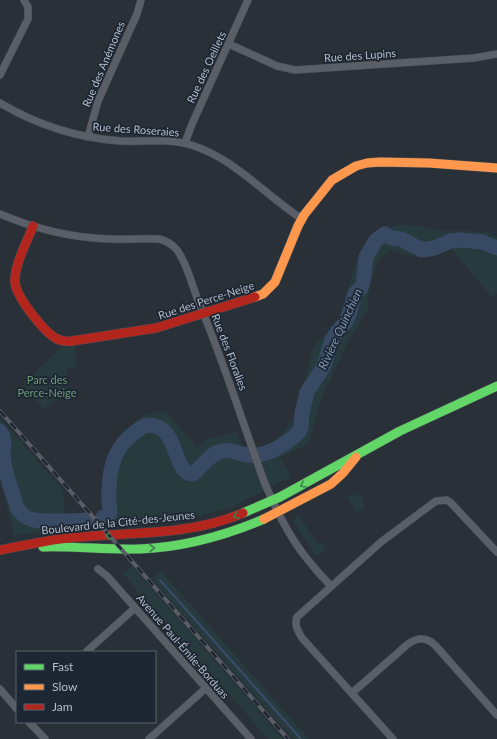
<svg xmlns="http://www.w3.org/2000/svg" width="497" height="739" viewBox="0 0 497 739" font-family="Lato,sans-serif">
	<rect width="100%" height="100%" fill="#2a3038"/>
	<g fill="#273a3e">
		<path d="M395,225L419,226L440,231H473L488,232L497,237V293L491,297L452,249C441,249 438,253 428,256C415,259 403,254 391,249L381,258L369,285L368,308L347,344L319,404L309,444L280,457L292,476L230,508L192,517L123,526L111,521L103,501L106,472L111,452L124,431L133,423L145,415L165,411L197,447L205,440L237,431L243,450L248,454C256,450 267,446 275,440C304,419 302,380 313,349C316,341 331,331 336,322C350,297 351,257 371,238C377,232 388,229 395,225Z"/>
		<path d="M75,346L77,367L66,368L68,393L43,409L23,384L61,347Z"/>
		<path d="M0,418L62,489C66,502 65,512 62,525L69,527L70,531L14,535L0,479Z"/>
		<path d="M354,493L356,496L360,494L365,499L361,503L365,507L356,514L355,509L347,497Z"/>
		<path d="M299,516L318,544L320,542L323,543L327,548L316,556L292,520Z"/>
		<path d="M132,566L283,739H268L122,573L128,571Z"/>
		<path d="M161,571L309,739H293L150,577L154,578Z"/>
	</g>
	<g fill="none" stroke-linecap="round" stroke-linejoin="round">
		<path stroke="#384963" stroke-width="2.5" d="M160,580L301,739"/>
		<g stroke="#384963" stroke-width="15">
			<path d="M0,431C6,440 3,446 3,455C4,472 12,491 17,507C25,523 41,521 56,521C67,521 76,521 87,520"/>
			<path d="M103,517L107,516L110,513C110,508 109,505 109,500C108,476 112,449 133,434C138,430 143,425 149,425C180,426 172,474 193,474C202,467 210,453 222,451C230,449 236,452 243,454C263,460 285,445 299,432L301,428L302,413L307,392L324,366L331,342L337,332L345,323L349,315L355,293L361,288L363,283L366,257L376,240L385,234L391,238L401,239L422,250L435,248L450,241L462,240L482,242L497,248"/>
		</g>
		<defs>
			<g id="street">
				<path d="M229,44L277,66L295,70L474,58L497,54"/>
				<path d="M0,75L28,19V7L24,0"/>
				<path d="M0,103C37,125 78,138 121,141C144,142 168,138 191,145C234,158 265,195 302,219"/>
				<path d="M88,137L98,101L137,14L141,0"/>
				<path d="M185,143L192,124L248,0"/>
				<path d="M0,214C35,229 72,238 110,239C126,240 143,238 159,239C167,241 172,244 177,250C188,265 192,286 199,303C224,362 243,424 265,484C277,511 289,537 308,560C315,569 323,578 331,586"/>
				<path d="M98,569L107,576L251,739"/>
				<path d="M86,652L135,608"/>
				<path d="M0,689L17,709"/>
				<path d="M352,693L408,644C418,637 426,637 435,645L497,715"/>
				<path d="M29,722L45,739"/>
				<path d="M149,739L206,688"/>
				<path d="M393,739L302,638C298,631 294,625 297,617L381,542L436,501L447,500L451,503L497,552"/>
			</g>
			<g id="fast">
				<path d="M243,513L280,497L400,431L497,386"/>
				<path d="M43,547C76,546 108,550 140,549C184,547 224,536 264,519"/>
			</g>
			<g id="slow">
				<path d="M255,297L263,294L275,282L298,226L304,215L332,180L356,166L367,163L380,162L429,163L497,168"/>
				<path d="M264,519L331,484L343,473L356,457"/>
			</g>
			<g id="jam">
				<path d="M33,226C27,242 14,265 15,282C16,297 44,332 57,339C62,341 67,342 72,341L156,328L255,297"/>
				<path d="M0,550C20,546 40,542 60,539C121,531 185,538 243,513"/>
			</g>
		</defs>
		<use href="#street" stroke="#484c53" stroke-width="8"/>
		<use href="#fast" stroke="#484c53" stroke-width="10"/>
		<use href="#slow" stroke="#484c53" stroke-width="10"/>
		<use href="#jam" stroke="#484c53" stroke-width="10"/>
		<use href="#street" stroke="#5a5e66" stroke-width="7"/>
		<use href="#fast" stroke="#63d668" stroke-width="9"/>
		<use href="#slow" stroke="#ff974d" stroke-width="9"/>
		<use href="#jam" stroke="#b3261e" stroke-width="9"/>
		<defs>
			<path id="rail" d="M0,411L288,739"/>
		</defs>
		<use href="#rail" stroke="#595d64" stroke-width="4"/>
		<use href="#rail" stroke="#1d2633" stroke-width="2.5" stroke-dasharray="8" stroke-linecap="butt"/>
	</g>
	<defs><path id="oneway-chevron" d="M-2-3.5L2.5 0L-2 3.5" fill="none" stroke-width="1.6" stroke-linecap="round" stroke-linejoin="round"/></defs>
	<g stroke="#407e4e">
		<use href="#oneway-chevron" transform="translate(303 485) rotate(150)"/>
		<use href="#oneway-chevron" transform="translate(236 516) rotate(158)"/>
		<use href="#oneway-chevron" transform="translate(108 536) rotate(177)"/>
		<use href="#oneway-chevron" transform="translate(152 548) rotate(-4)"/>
	</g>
	<g text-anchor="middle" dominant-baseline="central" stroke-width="3.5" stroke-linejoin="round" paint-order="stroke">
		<g font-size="11" fill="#b4bcc9" stroke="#1d2633">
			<text transform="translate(360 55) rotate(-4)">Rue des Lupins</text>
			<text transform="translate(103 64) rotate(-67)">Rue des Anémones</text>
			<text transform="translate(206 67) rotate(-65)">Rue des Oeillets</text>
			<text transform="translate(136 129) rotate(4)">Rue des Roseraies</text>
			<text transform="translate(206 300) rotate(-18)">Rue des Perce-Neige</text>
			<text transform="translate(230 352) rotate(69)">Rue des Floralies</text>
			<text transform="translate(118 522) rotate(-6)">Boulevard de la Cité-des-Jeunes</text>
			<text transform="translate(183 646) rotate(49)">Avenue Paul-Émile-Borduas</text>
		</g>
		<g font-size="11" fill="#6b9a76" stroke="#1d2633">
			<text x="47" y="379">Parc des<tspan x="47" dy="13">Perce-Neige</tspan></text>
		</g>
		<g font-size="12" font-style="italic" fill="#7c92b1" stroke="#1d2633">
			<text transform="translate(340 329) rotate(-65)">Rivière Quinchien</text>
		</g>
	</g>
	<rect x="16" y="651" width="140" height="72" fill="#1d2633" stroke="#59626f"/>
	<rect x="24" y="664" width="20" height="6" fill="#63d668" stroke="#59626f"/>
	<text x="52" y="671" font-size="12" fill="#b4bcc9">Fast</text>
	<rect x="24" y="684" width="20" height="6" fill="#ff974d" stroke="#59626f"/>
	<text x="52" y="691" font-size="12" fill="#b4bcc9">Slow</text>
	<rect x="24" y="704" width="20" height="6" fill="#b3261e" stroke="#59626f"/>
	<text x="52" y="711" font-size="12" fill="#b4bcc9">Jam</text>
</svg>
